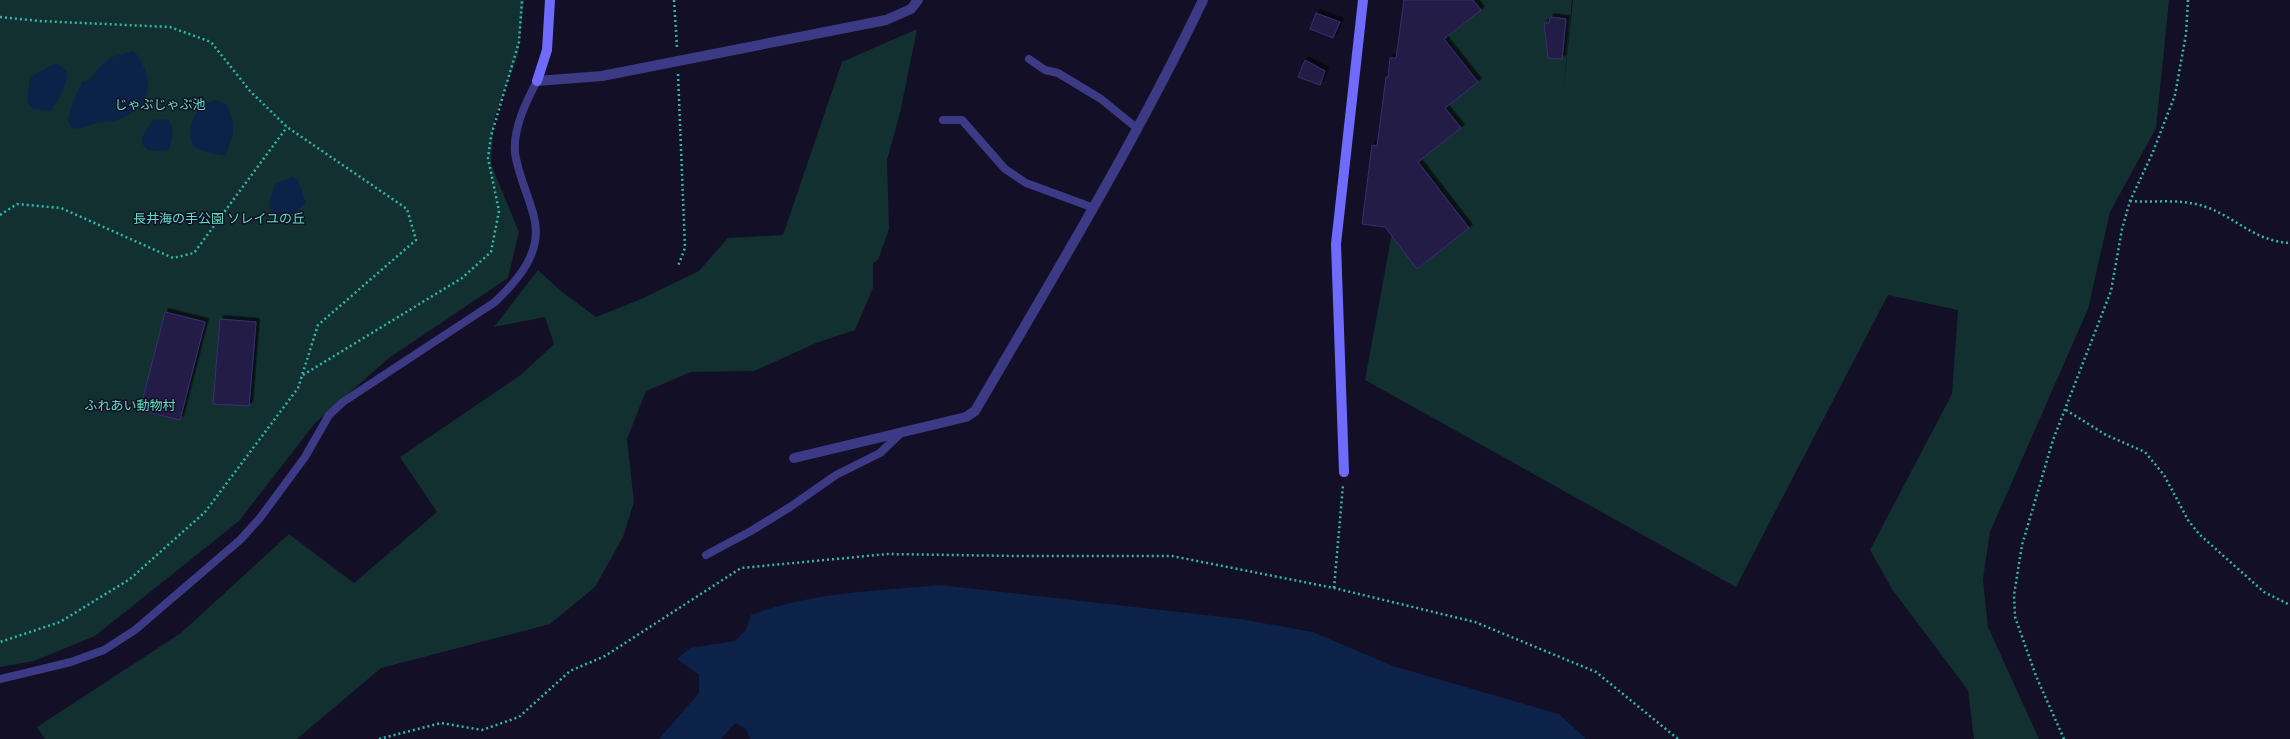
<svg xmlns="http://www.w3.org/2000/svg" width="2290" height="739" viewBox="0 0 2290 739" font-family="'Noto Sans','Noto Sans JP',sans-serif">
	<defs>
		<filter id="shadow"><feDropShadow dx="3.5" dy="-3.5" stdDeviation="0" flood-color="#0009"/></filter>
	</defs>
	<rect width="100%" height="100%" fill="#130f26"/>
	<g fill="#12302f">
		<path d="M0,0H524L518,55L494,119L491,164L519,232L508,278L389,358L315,423L239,521L95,636L34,661L0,667Z"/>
		<path d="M1435,0H1572L1563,94L1573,0H2169L2156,128L2110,212L2088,309L1990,532L1983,579L1988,627L2039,739H1974L1968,690L1892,589L1870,550L1952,394L1958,310L1888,295L1736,587L1365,380Z"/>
		<path d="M917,29L900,113L887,160L889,229L878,260L873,263V288L855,330L816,343L754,371L691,372L646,391L627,439L634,502L623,537L595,587L550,624L381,668L297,739H45L37,727L181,633L289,534L354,583L437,512L400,457L522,374L554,344L545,317L494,327L538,270L562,292L596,317L639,300L699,271L728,238L783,235L842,62Z"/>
	</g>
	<g fill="#0c2248">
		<path d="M134,51C156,79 153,107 117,120C111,122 105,121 99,122C87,125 86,130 72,128L68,120L72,104L82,82L87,81L109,58Z"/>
		<path d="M57,63L67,71C67,87 60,98 50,111L33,109L27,102L30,77Z"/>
		<path d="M215,100L226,104C238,125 233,135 226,156L205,152L193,146C186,125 195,107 215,100Z"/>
		<path d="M162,119L169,120C175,131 172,139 169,150L149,151L142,144V137L153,120Z"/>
		<path d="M293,177L298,180L306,203C295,215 288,218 273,214L269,205L275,184Z"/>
		<path d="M940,585L1240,619L1313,632L1393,666L1559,714L1586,739H750L746,729L735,723L721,739H659L699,693V675L677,659L690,648L735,641L746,630L751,615C811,592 877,591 940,585Z"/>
	</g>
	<g fill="#241b47" stroke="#3b2d73" filter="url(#shadow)">
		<path d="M1404,0H1473L1481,10L1444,39L1478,82L1445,108L1461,128L1418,162L1469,228L1417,269L1385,227L1362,224L1372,145L1377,146L1386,77H1388L1390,58H1396Z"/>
		<path d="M1316,13L1340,22L1333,38L1310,29Z"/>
		<path d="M1550,17L1566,19L1562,59L1548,58L1544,23H1549Z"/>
		<path d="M1305,60L1325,71L1320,85L1298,77Z"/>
		<path d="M165,312L205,322L180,420L140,410Z"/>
		<path d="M220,319L256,322L249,406L213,404Z"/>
	</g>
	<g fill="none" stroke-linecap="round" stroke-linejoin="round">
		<g stroke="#2fb8b0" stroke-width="2.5" stroke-dasharray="2 3" stroke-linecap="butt">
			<path d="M674,0L677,47"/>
			<path d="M0,17L39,21L170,27L211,42L250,91L287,127L407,209L416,240L318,325L298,388L205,512L130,579L60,622L0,642"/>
			<path d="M678,74L685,248L678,266"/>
			<path d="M2130,201C2155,203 2182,198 2206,207C2237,218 2254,241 2290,243"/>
			<path d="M0,215L17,204L61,208L173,258L194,253L287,127"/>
			<path d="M303,375L462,278L491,252L499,211L488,158L491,136L519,42L522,0"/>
			<path d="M2066,410L2106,435L2145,452L2164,475L2188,520L2199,534L2264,592L2290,605"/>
			<path d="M1334,588L1343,485"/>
			<path d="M379,739L441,723L482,730L519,717L570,671L605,656L741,568L888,554L1016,556H1172L1334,588L1475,622L1596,672L1678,739"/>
			<path d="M2064,739L2036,676L2015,617L2014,595L2022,545L2053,440L2111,291L2122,229L2130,201L2153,152L2175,95L2186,34L2188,0"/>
		</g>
		<g stroke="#3d3a85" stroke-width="8">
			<path d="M1029,59L1045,70L1058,73L1101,99L1138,129"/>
			<path d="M943,120H962L1005,169L1026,183L1094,208"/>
			<path d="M706,555L751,531L790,507L836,475L880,453L901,433"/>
			<path d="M0,679L71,662L104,650L135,630L240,540L260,518L305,457L329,415L343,402L495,302C518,280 543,252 534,217C529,196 518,175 515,153C513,128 526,102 537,81"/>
		</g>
		<g stroke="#3d3a85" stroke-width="10">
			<path d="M537,81L602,76L886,20L911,9L918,0"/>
			<path d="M794,458L966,417L975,411C1054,276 1135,142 1203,0"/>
		</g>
		<g stroke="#6f6bff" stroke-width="10">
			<path d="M537,81L547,50L550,0"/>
			<path d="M1344,472L1336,244L1363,0"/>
		</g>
	</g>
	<g text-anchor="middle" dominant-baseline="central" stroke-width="3" stroke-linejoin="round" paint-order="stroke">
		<g font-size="13" fill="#5fe0c0" stroke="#130f26">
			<text x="160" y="104">じゃぶじゃぶ池</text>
			<text x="219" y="218">長井海の手公園 ソレイユの丘</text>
			<text x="130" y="405">ふれあい動物村</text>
		</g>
	</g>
</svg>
